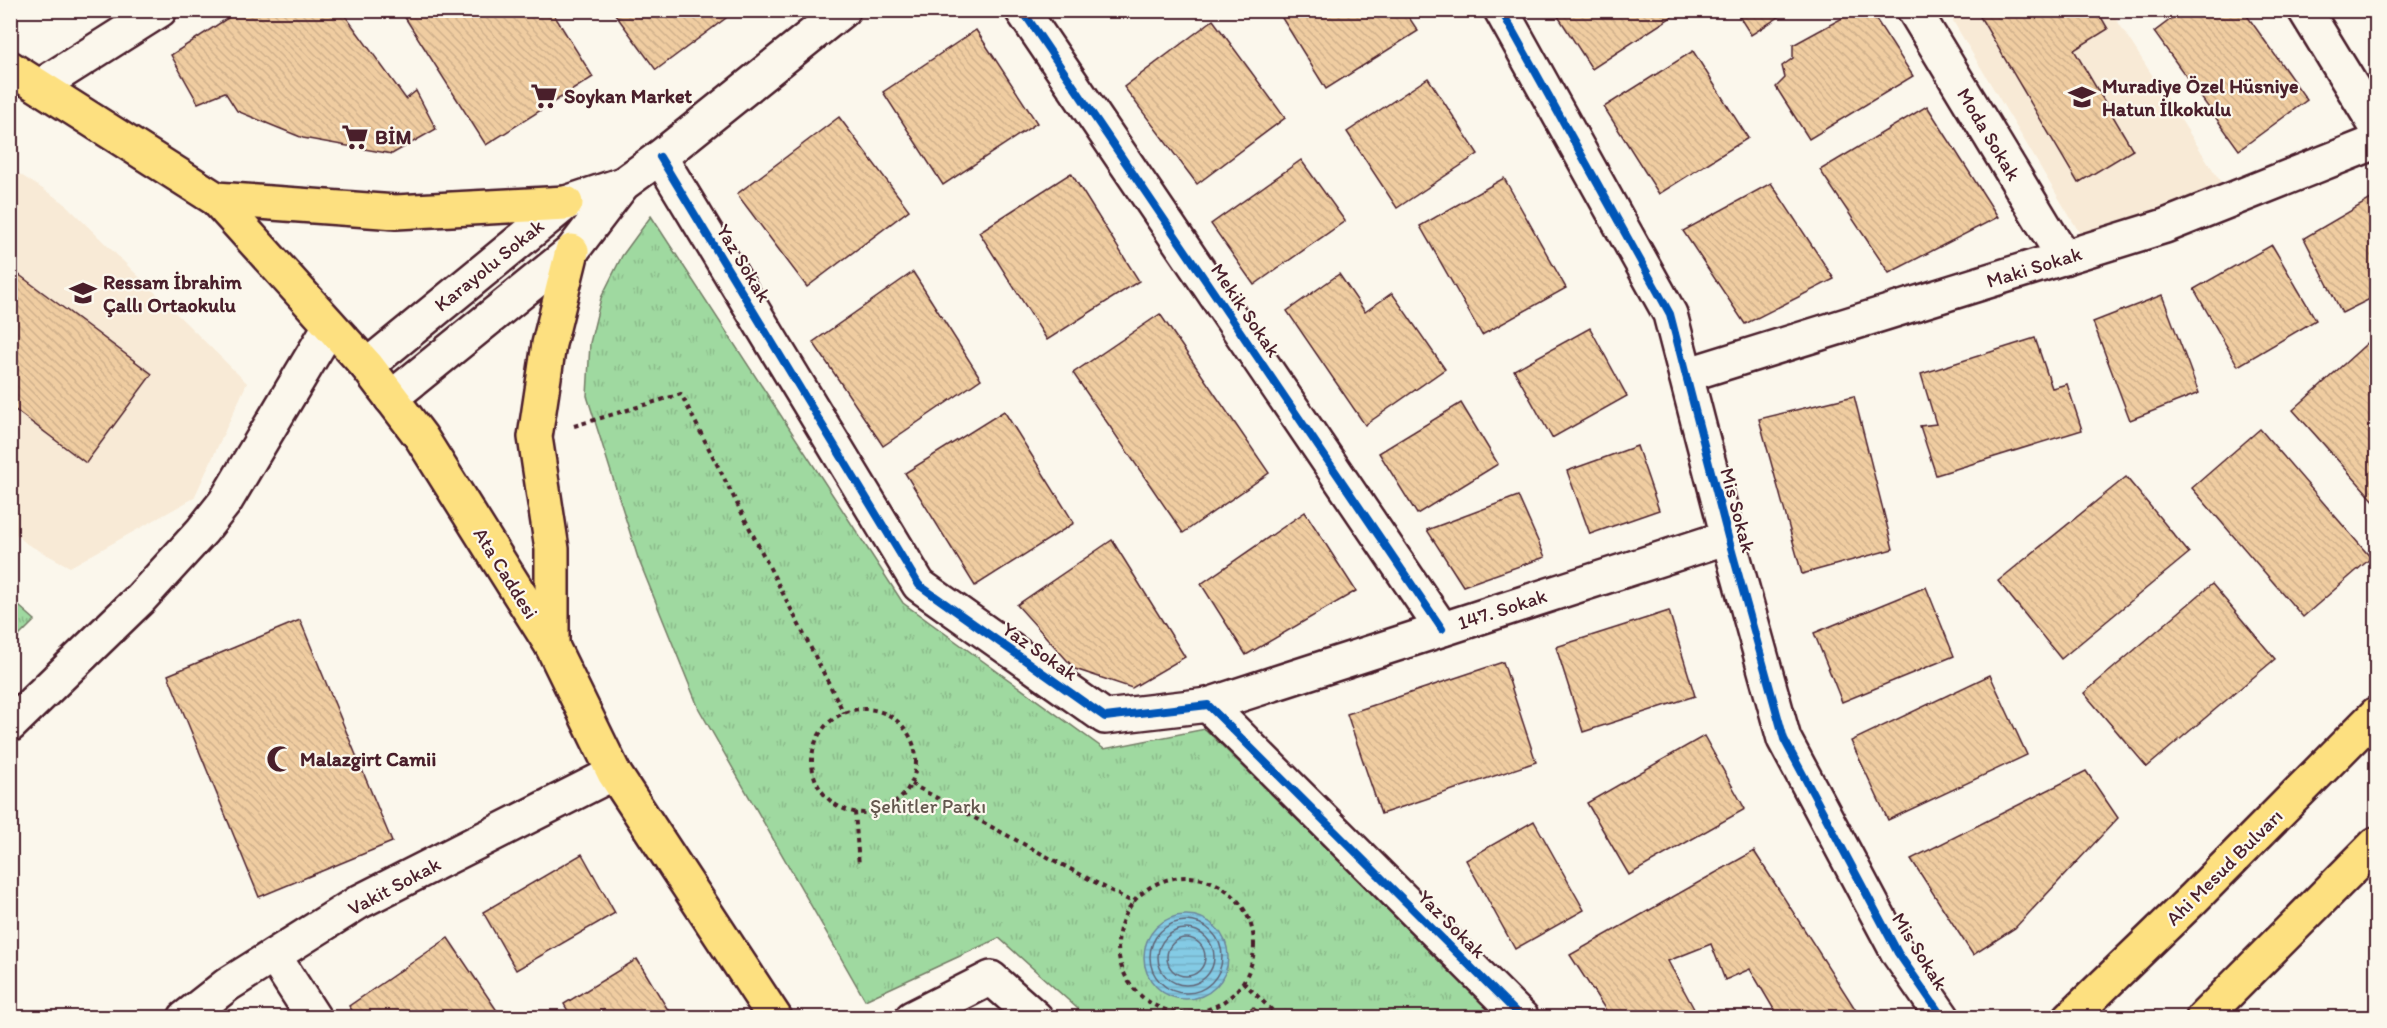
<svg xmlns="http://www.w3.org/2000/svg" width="2387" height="1028" viewBox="0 0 2387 1028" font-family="Itim,sans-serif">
	<defs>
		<pattern id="grass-tufts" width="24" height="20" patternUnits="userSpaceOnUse" patternTransform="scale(1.5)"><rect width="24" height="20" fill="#9fd9a0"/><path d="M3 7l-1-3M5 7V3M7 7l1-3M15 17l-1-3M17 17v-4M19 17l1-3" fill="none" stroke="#8aba8a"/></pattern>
		<pattern id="water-rules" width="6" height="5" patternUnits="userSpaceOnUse" patternTransform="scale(1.5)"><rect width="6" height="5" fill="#84cbe5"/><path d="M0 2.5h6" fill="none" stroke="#74aec5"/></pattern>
		<pattern id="building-back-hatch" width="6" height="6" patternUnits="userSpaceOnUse" patternTransform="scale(1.5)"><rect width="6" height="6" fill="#f0cda1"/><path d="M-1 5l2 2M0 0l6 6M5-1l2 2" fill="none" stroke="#cfb08b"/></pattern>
	</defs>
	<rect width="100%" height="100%" fill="#fbf7ec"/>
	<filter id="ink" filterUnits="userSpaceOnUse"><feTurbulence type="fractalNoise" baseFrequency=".0167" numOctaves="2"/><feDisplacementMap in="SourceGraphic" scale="12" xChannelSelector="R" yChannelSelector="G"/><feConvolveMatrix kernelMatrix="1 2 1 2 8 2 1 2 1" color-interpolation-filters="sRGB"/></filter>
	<g filter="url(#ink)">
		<g fill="#f8ead6">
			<path d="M1947,11H2111L2222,184L2082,237Z"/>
			<path d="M10,168L63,202L247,383L194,498L70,567L27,544L11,530Z"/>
		</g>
		<g fill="url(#grass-tufts)" stroke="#747c66" stroke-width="1.5">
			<path d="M651,216L903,603L1104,749L1205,729L1499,1017H1087L999,938L865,1000L699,709L638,558L587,396L590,343L601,298L622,256Z"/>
			<path d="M11,599L35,620L11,644Z"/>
		</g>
		<circle fill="url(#water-rules)" stroke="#6d869b" stroke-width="1.5" cx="1186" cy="957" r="42"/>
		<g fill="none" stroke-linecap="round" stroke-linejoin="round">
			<g stroke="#616475" stroke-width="1.5">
				<circle cx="1186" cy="957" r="36"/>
				<circle cx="1186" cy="957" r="28"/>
				<circle cx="1186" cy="957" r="19"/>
			</g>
		</g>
		<g fill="url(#building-back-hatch)" stroke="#4a1f2b" stroke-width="1.5">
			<path d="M240,10H341L406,99L416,91L436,129L392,154L303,138L237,111L225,92L198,103L171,55Z"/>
			<path d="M413,10H551L593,77L486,145L404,16Z"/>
			<path d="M612,10H721L726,18L656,70Z"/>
			<path d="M1277,10H1404L1418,31L1326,89Z"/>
			<path d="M1554,10H1670L1673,16L1592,69Z"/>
			<path d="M1735,10H1790L1751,35Z"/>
			<path d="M1857,10H1870L1913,76L1809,139L1776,87L1785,78L1782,66L1793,58V45Z"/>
			<path d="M1976,10H2097L2108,29L2074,50L2133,150L2078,183Z"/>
			<path d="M2183,10H2243L2307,100L2239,150L2154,32Z"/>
			<path d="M2367,10H2376V26Z"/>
			<path d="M1213,20L1285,118L1197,184L1124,87Z"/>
			<path d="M976,30L1037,123L943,185L883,92Z"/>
			<path d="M1693,51L1748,138L1659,194L1604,107Z"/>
			<path d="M1428,78L1478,154L1397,208L1347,132Z"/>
			<path d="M1927,106L1998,217L1889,273L1820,170Z"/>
			<path d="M839,117L909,210L807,287L737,194Z"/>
			<path d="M1301,160L1345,221L1254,285L1211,224Z"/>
			<path d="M1071,173L1139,281L1047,340L979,232Z"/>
			<path d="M1504,178L1566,288L1482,335L1420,226Z"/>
			<path d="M1771,183L1834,279L1745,324L1683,231Z"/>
			<path d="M2376,196V296L2342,313L2304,238Z"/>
			<path d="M2272,245L2316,320L2238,366L2194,289Z"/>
			<path d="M10,268L152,374L86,463L10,406Z"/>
			<path d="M913,272L981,379L883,446L813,342Z"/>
			<path d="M1339,274L1365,312L1392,293L1445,369L1365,425L1287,311Z"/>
			<path d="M2162,295L2199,393L2130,420L2093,322Z"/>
			<path d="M1160,314L1269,473L1183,533L1073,373Z"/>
			<path d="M1590,328L1627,396L1552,438L1514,370Z"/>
			<path d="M2035,338L2052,388L2067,384L2082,430L1936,475L1920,426L1936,424L1921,374Z"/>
			<path d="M2373,338L2376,343V503L2293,410Z"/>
			<path d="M1854,396L1893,549L1802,574L1759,419Z"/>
			<path d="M1461,403L1498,464L1417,514L1379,453Z"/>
			<path d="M1004,411L1074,523L975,586L905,473Z"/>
			<path d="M2260,429L2371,558L2303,617L2192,488Z"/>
			<path d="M1637,446L1659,510L1590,534L1567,471Z"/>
			<path d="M2126,477L2189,553L2061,659L1998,581Z"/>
			<path d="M1518,496L1545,557L1463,586L1427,530Z"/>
			<path d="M1305,512L1356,591L1246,655L1201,584Z"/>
			<path d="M1112,540L1185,657L1132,688L1075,669L1017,605Z"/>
			<path d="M2212,584L2275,659L2147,767L2084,693Z"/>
			<path d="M1926,587L1954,656L1842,702L1814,633Z"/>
			<path d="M1669,611L1695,696L1583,732L1556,647Z"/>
			<path d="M300,620L392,842L259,897L168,675Z"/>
			<path d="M1503,662L1536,762L1381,814L1347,714Z"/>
			<path d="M1990,675L2027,755L1888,820L1851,741Z"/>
			<path d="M1704,736L1745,809L1629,875L1587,803Z"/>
			<path d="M2086,771L2118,818L2015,928L1973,955L1911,859Z"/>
			<path d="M1534,821L1584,910L1515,949L1466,860Z"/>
			<path d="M1754,851L1861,1018H1779L1750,969L1725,980L1711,944L1668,961L1699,1018H1611L1570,955Z"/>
			<path d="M582,854L615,913L516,970L483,912Z"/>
			<path d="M448,938L502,1018H357L349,1006Z"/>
			<path d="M637,959L673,1018H572L564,1004Z"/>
			<path d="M1253,1007L1264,1018H1243Z"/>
		</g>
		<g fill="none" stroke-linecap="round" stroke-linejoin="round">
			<defs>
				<g id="minor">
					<path d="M1022,10L1442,629"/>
					<path d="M1501,10L1670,314L1728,537L1784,739L1898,953L1943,1018"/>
					<path d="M1914,10L2064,258"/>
					<path d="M2305,10L2376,126"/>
					<path d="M40,86L160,10"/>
					<path d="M660,157L919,585L1105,717L1208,705L1522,1018"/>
					<path d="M367,366L566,203L623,184"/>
					<path d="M1686,375L2165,226L2376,142"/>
					<path d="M391,398L572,251L623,184L660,157L843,10"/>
					<path d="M1208,705L1728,537"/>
					<path d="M10,725L140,599L202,531L225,502L330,326"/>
					<path d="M274,956L314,1018"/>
					<path d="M185,1018L227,985L359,902L614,773"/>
					<path d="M912,1018L991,978L1036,1018"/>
				</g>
				<g id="major">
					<path d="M10,68L216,199L367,366L421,437L552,646L614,773L775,1018"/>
					<path d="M216,199L396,212L566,203"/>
					<path d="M552,646V549L535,437L549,344L572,251"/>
					<path d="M2070,1018L2194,898L2376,714"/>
					<path d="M2203,1018L2376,844"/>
				</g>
			</defs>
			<use href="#minor" stroke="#4a1f2b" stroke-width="38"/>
			<use href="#major" stroke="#4a1f2b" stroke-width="38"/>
			<g stroke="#4a1f2b" stroke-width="4" stroke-dasharray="4.5 4.5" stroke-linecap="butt">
				<path d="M574,426L681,394L844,713"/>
				<circle cx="864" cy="761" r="52"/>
				<path d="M911,784L1134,903"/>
				<path d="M855,812L859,866"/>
				<circle cx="1186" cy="945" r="68"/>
				<path d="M1243,982L1280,1018"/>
			</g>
			<use href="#minor" stroke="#fbf7ec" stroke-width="33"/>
			<use href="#major" stroke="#fde080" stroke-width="33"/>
			<defs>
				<g id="cycleway">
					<path d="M1022,10L1442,629"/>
					<path d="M1501,10L1670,314L1728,537L1784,739L1898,953L1943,1018"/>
					<path d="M660,157L919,585L1105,717L1208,705L1522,1018"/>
				</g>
			</defs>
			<use href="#cycleway" stroke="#fbf7ec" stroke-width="11"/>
			<use href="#cycleway" stroke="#0057b8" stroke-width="8"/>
		</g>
	</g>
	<defs>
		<symbol id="supermarket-bare" viewBox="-9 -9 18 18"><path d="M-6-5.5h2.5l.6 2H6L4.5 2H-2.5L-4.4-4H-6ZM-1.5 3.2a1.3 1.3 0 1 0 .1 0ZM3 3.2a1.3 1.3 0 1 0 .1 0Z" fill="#4a1f2b" stroke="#fbf7ec" stroke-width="2.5" paint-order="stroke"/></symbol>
		<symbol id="school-bare" viewBox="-9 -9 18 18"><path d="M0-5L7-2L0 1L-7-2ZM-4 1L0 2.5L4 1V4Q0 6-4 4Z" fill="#4a1f2b" stroke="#fbf7ec" stroke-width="2.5" paint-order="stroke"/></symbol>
		<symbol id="mosque-bare" viewBox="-9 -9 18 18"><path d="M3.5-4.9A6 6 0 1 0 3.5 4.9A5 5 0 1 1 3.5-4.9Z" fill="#4a1f2b" stroke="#fbf7ec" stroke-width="2.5" paint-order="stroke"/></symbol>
	</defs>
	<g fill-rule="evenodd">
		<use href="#supermarket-bare" x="525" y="77" width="38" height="38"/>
		<use href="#school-bare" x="2063" y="78" width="38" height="38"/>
		<use href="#supermarket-bare" x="336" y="118" width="38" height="38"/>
		<use href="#school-bare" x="64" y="274" width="38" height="38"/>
		<use href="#mosque-bare" x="261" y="740" width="38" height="38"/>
	</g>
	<g text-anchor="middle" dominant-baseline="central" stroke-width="4.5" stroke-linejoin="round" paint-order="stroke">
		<g font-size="20" font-weight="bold" fill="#4a1f2b" stroke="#fbf7ec" text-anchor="start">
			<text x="2102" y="86">Muradiye Özel Hüsniye<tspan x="2102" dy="23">Hatun İlkokulu</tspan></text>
			<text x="564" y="96">Soykan Market</text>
			<text x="375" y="137">BİM</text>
			<text x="103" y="282">Ressam İbrahim<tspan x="103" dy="23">Çallı Ortaokulu</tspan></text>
			<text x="300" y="759">Malazgirt Camii</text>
		</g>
		<g font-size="20" fill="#4a1f2b" stroke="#fbf7ec">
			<text transform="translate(1989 134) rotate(59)">Moda Sokak</text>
			<text transform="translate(744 263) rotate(59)">Yaz Sokak</text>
			<text transform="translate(489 265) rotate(-39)">Karayolu Sokak</text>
			<text transform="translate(2034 267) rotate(-17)">Maki Sokak</text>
			<text transform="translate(1246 310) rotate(56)">Mekik Sokak</text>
			<text transform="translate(1738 510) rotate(75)">Mis Sokak</text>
			<text transform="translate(506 573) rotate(58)">Ata Caddesi</text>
			<text transform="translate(1502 609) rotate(-18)">147. Sokak</text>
			<text transform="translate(1040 651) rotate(35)">Yaz Sokak</text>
			<text transform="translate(2224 867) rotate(-45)">Ahi Mesud Bulvarı</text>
			<text transform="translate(394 886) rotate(-28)">Vakit Sokak</text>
			<text transform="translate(1452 924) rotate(45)">Yaz Sokak</text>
			<text transform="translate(1920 951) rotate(58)">Mis Sokak</text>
		</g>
		<g font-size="20" fill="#64574e" stroke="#fbf7ec">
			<text x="928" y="806">Şehitler Parkı</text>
		</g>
	</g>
	<rect width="2387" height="1028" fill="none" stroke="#fbf7ec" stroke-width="36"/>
	<rect x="18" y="18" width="2351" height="992" fill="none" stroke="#4a1f2b" stroke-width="2" filter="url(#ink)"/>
</svg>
